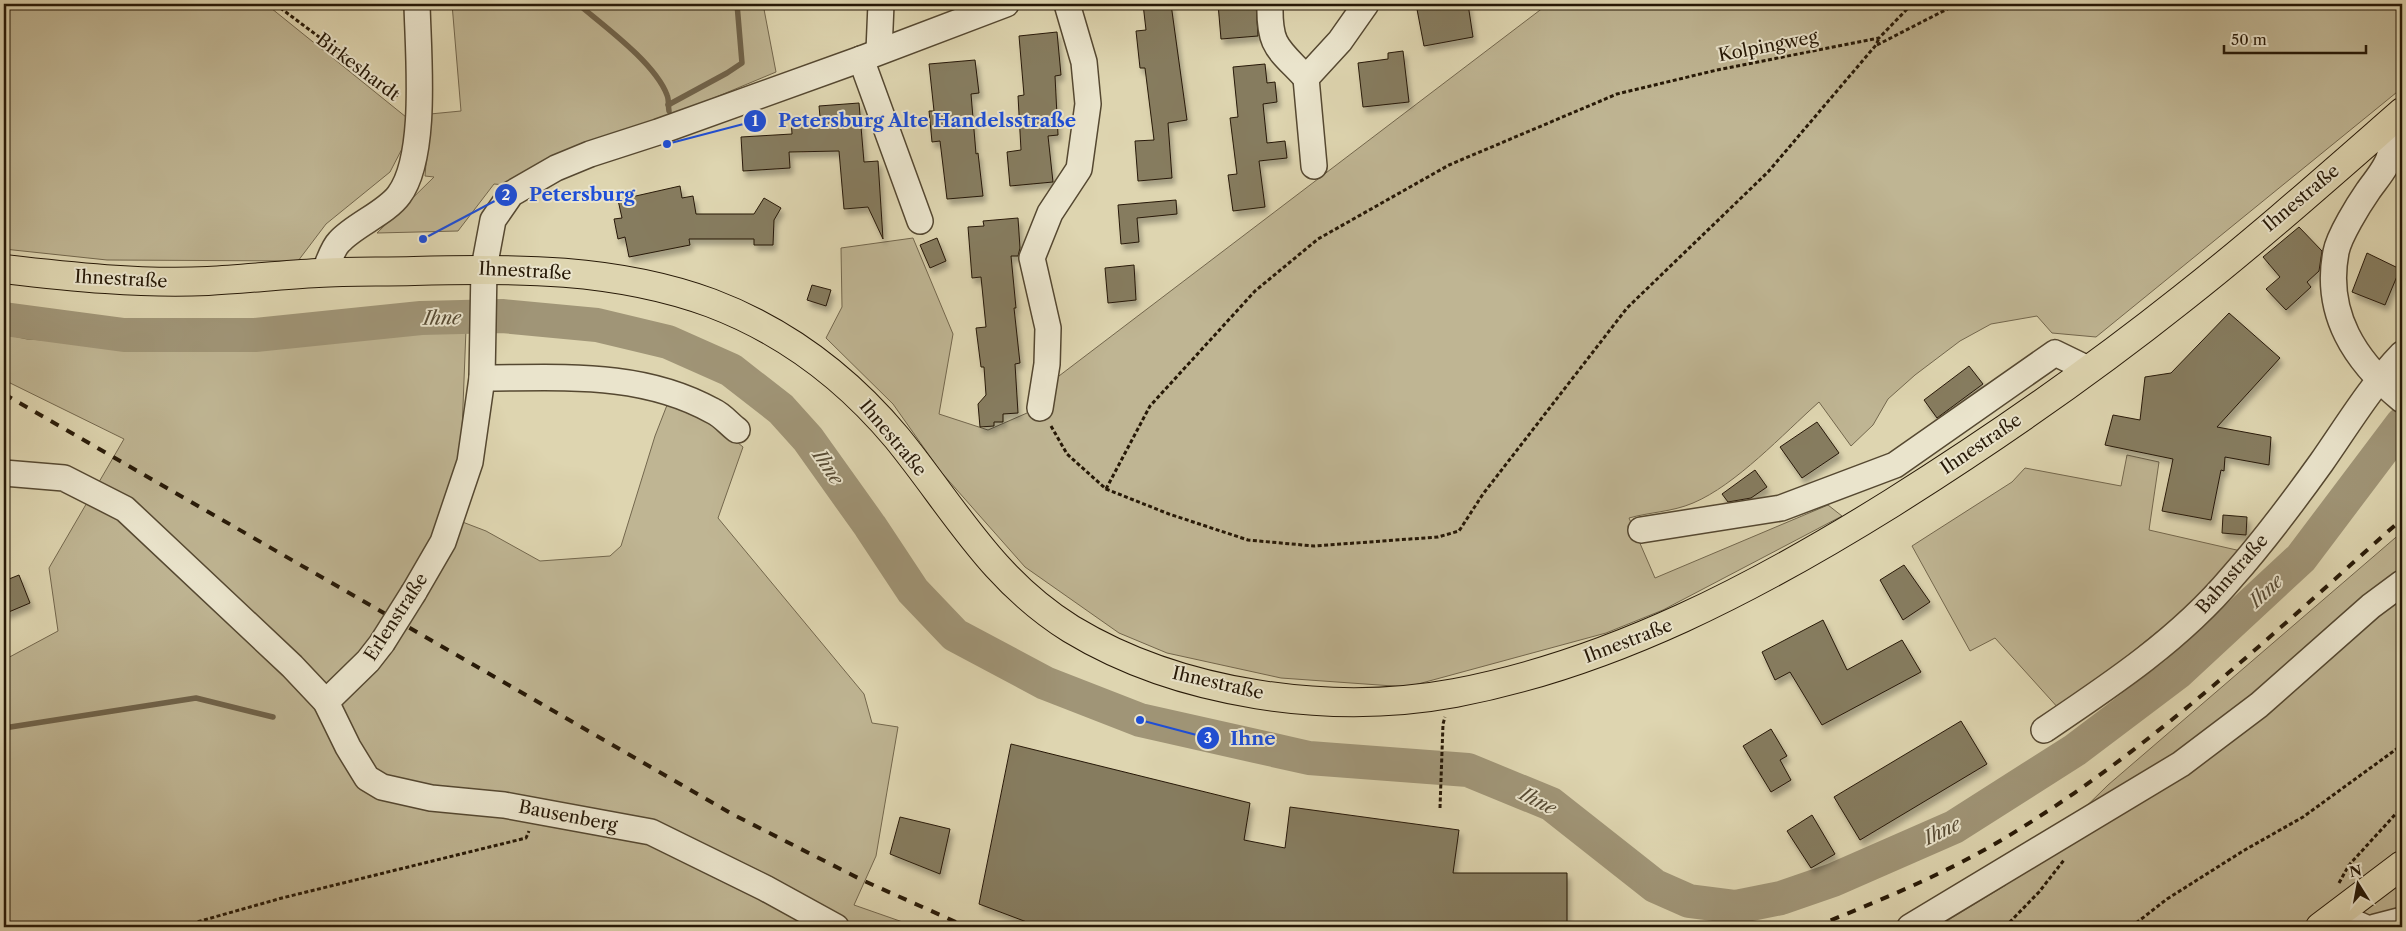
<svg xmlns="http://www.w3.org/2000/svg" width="2406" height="931" viewBox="0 0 2406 931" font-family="'Libre Caslon Text',serif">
	<defs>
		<filter id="shadow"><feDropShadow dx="3" dy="5.5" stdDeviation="2.5" flood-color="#0004"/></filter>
	</defs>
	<rect width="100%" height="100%" fill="#ded5b0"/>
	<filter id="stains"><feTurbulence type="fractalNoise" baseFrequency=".004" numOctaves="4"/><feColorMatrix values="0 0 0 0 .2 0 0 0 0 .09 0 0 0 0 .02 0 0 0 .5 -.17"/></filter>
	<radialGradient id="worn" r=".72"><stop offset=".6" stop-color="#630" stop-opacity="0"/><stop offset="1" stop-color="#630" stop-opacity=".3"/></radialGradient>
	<g fill="#bfb593" stroke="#73674d">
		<path d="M4,4H266L406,117L404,145L390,172L326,224L298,261L107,260L4,249Z"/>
		<path d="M452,4H763L776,72L506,185L494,184L458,231L377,233L434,177L425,176L430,114L461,111Z"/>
		<path d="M1548,4H2402V88L2096,337L2052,333L2037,316L1991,324L1960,341L1915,375L1888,399L1873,425L1851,446L1819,402C1783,434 1736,485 1693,503C1672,512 1650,512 1629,518L1655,578L1828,505L1842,516L1663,610L1606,633L1407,687L1281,678L1167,653L1119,633L1025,567L941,472L893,404L826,338L842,307L841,248L913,238L953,334L939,414L988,430L1027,413L1055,379Z"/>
		<path d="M466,329L461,457L439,513L486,531L540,561L610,556L621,546L655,436L669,400L708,418L743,447L718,518L864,694L872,723L898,727L876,856L854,905L917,927H4V660L58,631L49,568L124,439L4,380V334L27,339L186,348Z"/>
		<path d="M2127,455L2159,462L2149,530L2241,551L2209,590L2060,710L1995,638L1970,651L1912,546L2012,482L2025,468L2121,486Z"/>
		<path d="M2402,532V927H1937L2006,885L2108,785Z"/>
	</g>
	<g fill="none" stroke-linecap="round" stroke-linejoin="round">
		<g stroke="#70634a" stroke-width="5.5">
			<path d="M578,4C604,26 655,63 667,95C669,99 668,106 669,111"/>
			<path d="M668,105L727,73L742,63L737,4"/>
			<path d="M4,728L196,698L273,717"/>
		</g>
		<path stroke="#a09577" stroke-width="34" d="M4,319L124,335H255L421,318L502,316L597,325L668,342L731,370L781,409L808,439L870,526L913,591L955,635L1045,683L1140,720L1309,758L1468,770L1551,804L1655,886L1689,901L1736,907L1781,898L1833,880L1954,827L2075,750L2177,673L2301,558L2402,424"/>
	</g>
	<g fill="#867b5f" stroke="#271907" filter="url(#shadow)">
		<path d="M1143,4H1171L1187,120L1168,123L1172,178L1138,181L1135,141L1154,140L1145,68H1140L1136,31L1146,30Z"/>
		<path d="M1218,4H1256L1258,36L1221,39Z"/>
		<path d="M1416,4H1468L1473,37L1424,46Z"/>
		<path d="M1057,32L1061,75L1055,76L1058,135L1048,136L1053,182L1010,186L1007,152L1021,150L1018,96L1024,95L1019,36Z"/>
		<path d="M1403,51L1409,102L1363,107L1358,63L1388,59V53Z"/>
		<path d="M975,60L979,93L971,94L976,154L978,153L983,196L947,199L940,141L932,142L929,111H934L929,64Z"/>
		<path d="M1265,64L1267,83L1275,82L1277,102L1263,104L1267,143L1285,141L1287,158L1259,161L1265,207L1233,211L1228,175L1237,174L1230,118L1238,117L1233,67Z"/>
		<path d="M859,103L864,162L878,161L883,239L868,207L844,209L839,151L789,152L790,168L743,171L741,137L792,134L791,118L820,117L819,106Z"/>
		<path d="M680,186L682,198L693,196L696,214H754L764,198L781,208L774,220L773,245H754V239H689L690,245L629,257L625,237L618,239L614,219L622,218L618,200Z"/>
		<path d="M1176,200L1177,214L1137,218L1139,242L1121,244L1118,205Z"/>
		<path d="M1018,218L1020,248L1018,256H1011L1016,308H1014L1020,363L1015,364L1018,413L1003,414V422H994V426L980,427L978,404L986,395L984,367H981L976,328L986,327L981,277L972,278L968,227L984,226L983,221Z"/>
		<path d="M2299,227L2322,251L2319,271L2307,282L2311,287L2286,310L2266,289L2280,277L2263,257Z"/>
		<path d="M937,238L946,261L930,268L920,245Z"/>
		<path d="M2367,253L2400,269L2385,305L2352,292Z"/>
		<path d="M1134,265L1136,300L1108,303L1105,268Z"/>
		<path d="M812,285L831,290L826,306L807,300Z"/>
		<path d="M2229,313L2280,358L2217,427L2271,437L2269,465L2225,457L2224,471L2221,470L2211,520L2162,511L2173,459L2105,445L2113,415L2140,420L2145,377L2171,373Z"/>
		<path d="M1969,366L1983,384L1937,418L1924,400Z"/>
		<path d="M1817,422L1839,453L1802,478L1780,447Z"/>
		<path d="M1755,470L1767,487L1751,498L1728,502L1722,494Z"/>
		<path d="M2223,515L2247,517L2246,535L2222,533Z"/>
		<path d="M1904,565L1930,602L1903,620L1880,580Z"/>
		<path d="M19,575L30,603L4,614V581Z"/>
		<path d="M1823,620L1847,670L1902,640L1921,672L1822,725L1790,672L1775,680L1762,652Z"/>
		<path d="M1961,721L1987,764L1860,840L1834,797Z"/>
		<path d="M1771,729L1787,756L1780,760L1791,780L1771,792L1743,746Z"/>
		<path d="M1011,744L1250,803L1244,840L1285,848L1290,807L1459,830L1453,873H1567V927H1040L979,904Z"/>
		<path d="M1812,815L1835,854L1811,868L1787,831Z"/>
		<path d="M900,817L950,829L940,874L890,854Z"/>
	</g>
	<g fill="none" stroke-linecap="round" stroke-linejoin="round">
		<defs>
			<g id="minor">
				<path d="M1270,4C1269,47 1278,48 1306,78"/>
				<path d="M879,51L881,4"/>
				<path d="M861,59L920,221"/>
				<path d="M2381,130C2384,135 2389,142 2390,147C2393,162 2376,179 2368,191C2359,204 2339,236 2336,252C2324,314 2355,361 2402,400"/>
				<path d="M1314,166L1306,78L1340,41L1366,4"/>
				<path d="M324,273C328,264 332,249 339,242C354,225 386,213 399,195C428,156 418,53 417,4"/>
				<path d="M482,378C562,378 641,371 713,411C722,415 729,424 737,430"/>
				<path d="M1040,408L1047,364L1048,328L1032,258L1050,213L1079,169L1088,104L1084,62L1067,4"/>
				<path d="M4,473L64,478L125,509L292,666L326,702L348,747L367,778L382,787L431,798L504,805L651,832L765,888L836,927"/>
				<path d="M1641,530L1781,508L1895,465L2055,353L2088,369"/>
				<path d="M414,592L443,542L470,462L482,378L484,268L493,220L511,194L556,168L590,154L658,132L861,59L1006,4"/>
				<path d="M326,702L368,661L382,643"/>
				<path d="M2044,730C2111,685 2180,639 2232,577C2264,541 2293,502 2321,463C2347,426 2370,387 2402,354"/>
				<path d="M2337,915L2364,927"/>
				<path d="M1910,927L2181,764L2259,705L2371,606L2402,583"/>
				<path d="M2375,927L2402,920"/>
			</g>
			<g id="major">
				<path d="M4,269C72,277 140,284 208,281C245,279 281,275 318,273C350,271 382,272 414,271C514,268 616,268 711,303C785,331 846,377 897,438C954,508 991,579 1071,629C1180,695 1331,716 1455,693C1613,663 1757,587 1892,503C1992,440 2090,372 2183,298C2258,239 2330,175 2402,112"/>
				<path d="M2320,927L2402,865"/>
			</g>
		</defs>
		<use href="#minor" stroke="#554831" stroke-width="28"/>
		<use href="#major" stroke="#271907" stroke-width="30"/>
		<g stroke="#271907" stroke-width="3" stroke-dasharray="4 2.5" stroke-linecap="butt">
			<path d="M275,4L398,96"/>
			<path d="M1877,45L1957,4"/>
			<path d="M1051,426L1067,454L1106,489L1169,514L1248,540L1314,546L1438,537L1459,531L1483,494L1627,308L1768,172L1876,45L1879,38"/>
			<path d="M1106,489L1150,406L1255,291L1318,239L1449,165L1617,94L1717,70L1879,38L1912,4"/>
			<path d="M1440,808L1443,724L1445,717"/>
			<path d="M2339,883L2349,865L2402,807"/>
			<path d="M179,927L282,898L526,838L529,831"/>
			<path d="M2005,927L2039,892L2064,860"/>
			<path d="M2131,927L2167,899L2243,851L2303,817L2402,745"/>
		</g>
		<use href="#minor" stroke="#eae4cc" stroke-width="25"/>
		<use href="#major" stroke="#ded5b0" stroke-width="28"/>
		<g stroke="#271907" stroke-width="4" stroke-dasharray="9 9" stroke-linecap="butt">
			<path d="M4,394L734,815L862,880L967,927"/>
			<path d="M1814,927C1879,901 1945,874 2005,838C2151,750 2276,631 2402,519"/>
		</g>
		<defs>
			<path id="minor-bridge" d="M382,643L414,592"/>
		</defs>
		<use href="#minor-bridge" stroke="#554831" stroke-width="28" stroke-linecap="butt"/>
		<use href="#minor-bridge" stroke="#eae4cc" stroke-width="25"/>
	</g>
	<g text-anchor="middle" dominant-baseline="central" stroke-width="4" stroke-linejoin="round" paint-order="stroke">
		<g font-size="18" fill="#271907" stroke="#eae4cc">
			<text transform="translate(1768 46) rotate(-11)">Kolpingweg</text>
			<text transform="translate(358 67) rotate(37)">Birkeshardt</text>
			<text transform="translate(2301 198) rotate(-40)">Ihnestraße</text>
			<text transform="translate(525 271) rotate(3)">Ihnestraße</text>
			<text transform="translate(121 279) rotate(3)">Ihnestraße</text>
			<text transform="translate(893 438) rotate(50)">Ihnestraße</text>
			<text transform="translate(1981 444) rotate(-34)">Ihnestraße</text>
			<text transform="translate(2232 574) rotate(-49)">Bahnstraße</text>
			<text transform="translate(396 617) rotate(-57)">Erlenstraße</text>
			<text transform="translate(1628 641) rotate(-21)">Ihnestraße</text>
			<text transform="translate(1218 683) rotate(13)">Ihnestraße</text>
			<text transform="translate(568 816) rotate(11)">Bausenberg</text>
		</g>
		<g font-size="19" font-style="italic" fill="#574b34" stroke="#eae4cc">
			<text transform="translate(442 318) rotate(-1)">Ihne</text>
			<text transform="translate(828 467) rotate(56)">Ihne</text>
			<text transform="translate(2266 591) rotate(-43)">Ihne</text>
			<text transform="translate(1538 801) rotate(27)">Ihne</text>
			<text transform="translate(1942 831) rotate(-26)">Ihne</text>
		</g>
	</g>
	<path fill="none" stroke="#1d4ed8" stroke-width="2" d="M667 144L755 121M423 239L506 195M1140 720L1208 738"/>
	<g fill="#1d4ed8" stroke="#eae4cc" stroke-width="2">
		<circle cx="667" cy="144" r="5"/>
		<circle cx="423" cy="239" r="5"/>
		<circle cx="1140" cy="720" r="5"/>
		<circle cx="755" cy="121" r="12"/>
		<circle cx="506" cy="195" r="12"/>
		<circle cx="1208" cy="738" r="12"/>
	</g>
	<g font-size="15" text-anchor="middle" font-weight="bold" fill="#fff">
		<text x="755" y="126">1</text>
		<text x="506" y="200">2</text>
		<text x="1208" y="743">3</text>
	</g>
	<g font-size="19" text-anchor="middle" font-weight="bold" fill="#1d4ed8" stroke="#eae4cc" stroke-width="4" stroke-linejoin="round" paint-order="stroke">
		<text x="927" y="127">Petersburg Alte Handelsstraße</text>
		<text x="582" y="201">Petersburg</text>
		<text x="1253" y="745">Ihne</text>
	</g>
	<rect width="2406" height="931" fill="none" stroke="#ded5b0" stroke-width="20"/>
	<rect x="5" y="5" width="2396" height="921" fill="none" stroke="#271907" stroke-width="2.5"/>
	<rect x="10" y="10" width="2386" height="911" fill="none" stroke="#271907"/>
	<g transform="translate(2358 884) rotate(349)" stroke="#eae4cc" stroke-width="4" paint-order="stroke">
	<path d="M0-4L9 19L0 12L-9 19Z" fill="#271907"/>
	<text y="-8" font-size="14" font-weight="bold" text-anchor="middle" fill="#271907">N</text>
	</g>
	<path d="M2224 45v8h142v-8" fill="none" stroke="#271907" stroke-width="2.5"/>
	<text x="2231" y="45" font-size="15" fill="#271907" stroke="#eae4cc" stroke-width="4" paint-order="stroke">50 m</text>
	<rect width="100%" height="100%" filter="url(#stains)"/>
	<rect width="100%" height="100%" fill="url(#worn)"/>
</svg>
